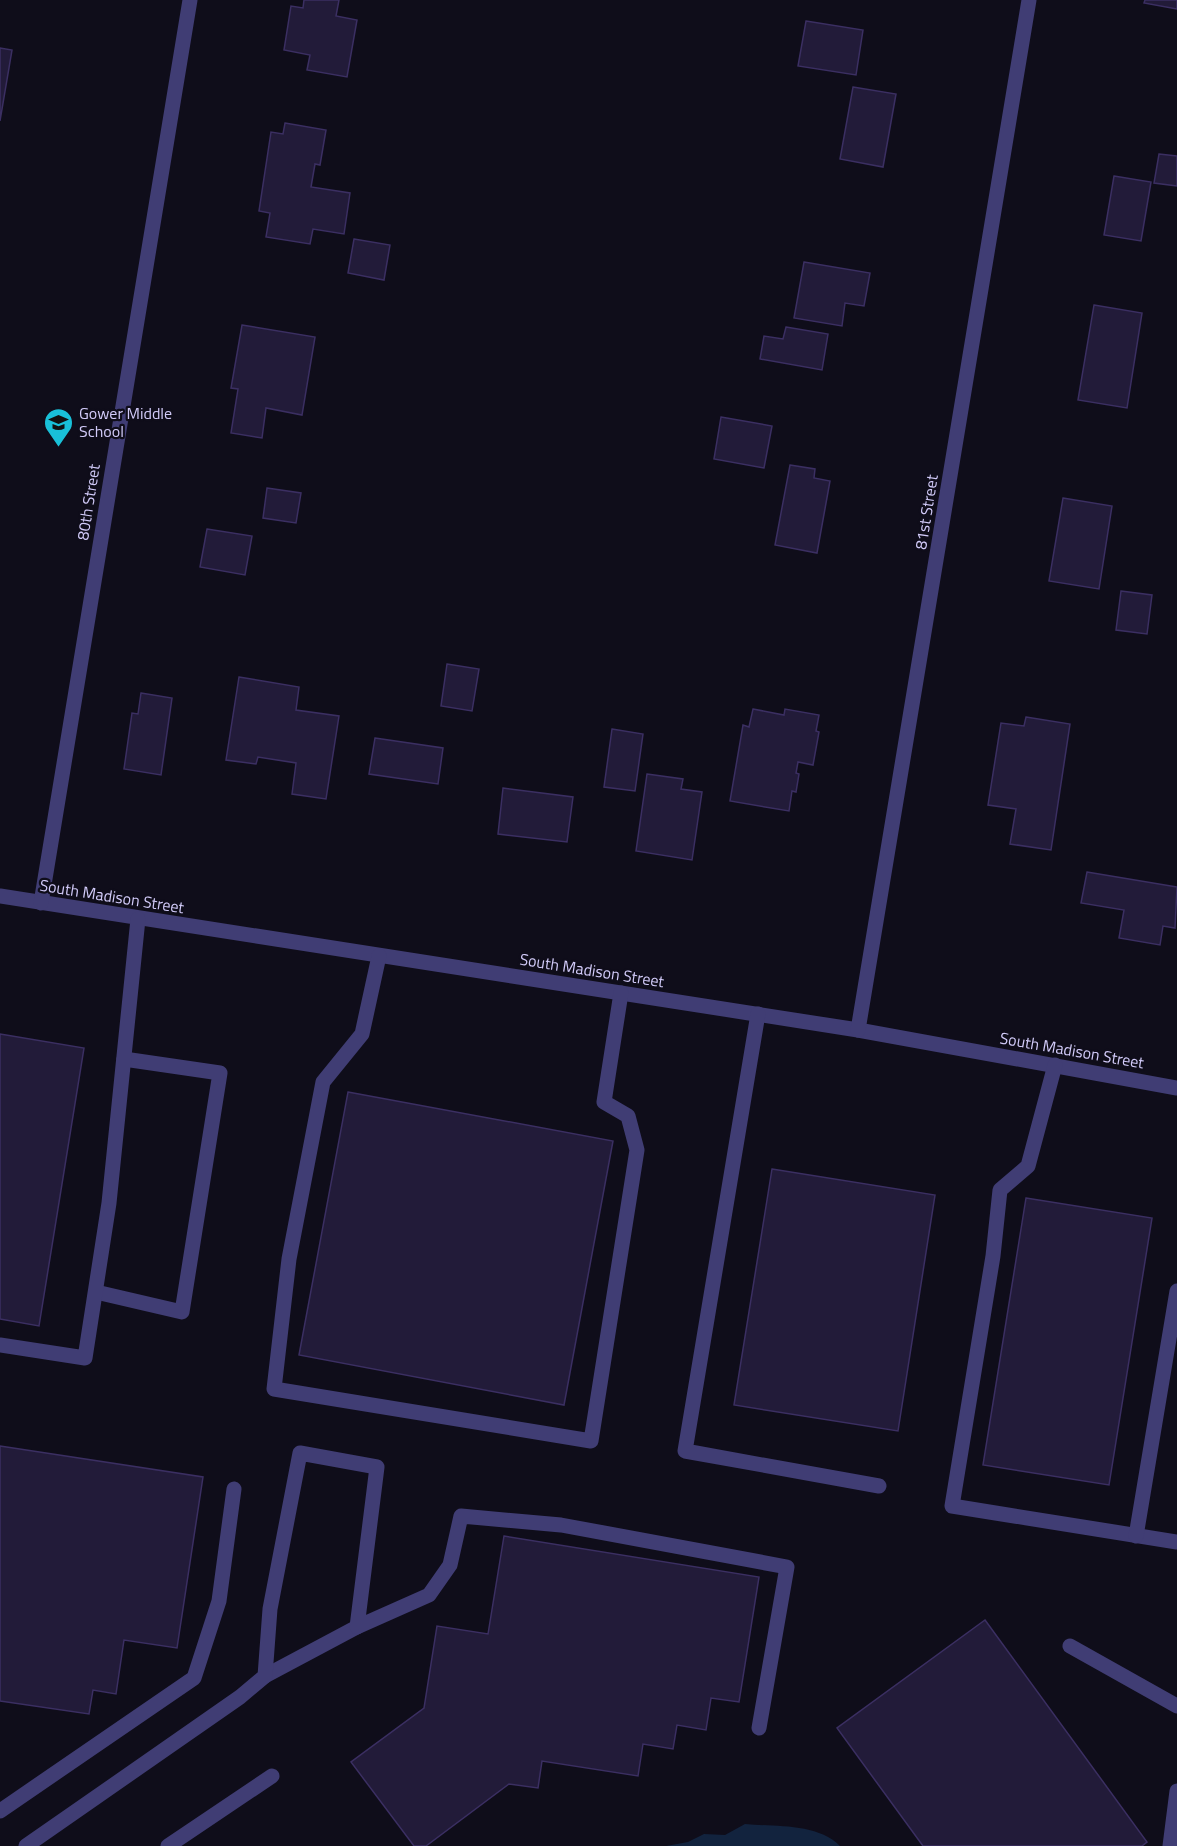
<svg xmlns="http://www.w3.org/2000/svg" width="1177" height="1846" viewBox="0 0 1177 1846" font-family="'Titillium Web',sans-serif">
	<rect width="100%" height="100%" fill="#0f0d1a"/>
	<path fill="#12233e" d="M745,1824C776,1827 817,1823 840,1846H666L688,1842L704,1834L725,1835Z"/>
	<g fill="#221b39" stroke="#3b2f62" stroke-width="1.5">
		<path d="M304,0H339L336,16L357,20L347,77L307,70L310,55L284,50L291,6L303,8Z"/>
		<path d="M1145,0H1177V9L1144,3Z"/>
		<path d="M806,21L863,30L856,75L798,66Z"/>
		<path d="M0,48L12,50L0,121Z"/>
		<path d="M853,87L896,94L883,167L840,159Z"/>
		<path d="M285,123L326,130L320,165L315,164L311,187L350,193L344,234L313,229L310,244L266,237L270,213L259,211L271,132L283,134Z"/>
		<path d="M1159,154L1177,156V186L1154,183Z"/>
		<path d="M1114,176L1151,182L1141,241L1104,235Z"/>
		<path d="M354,239L390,245L384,280L348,273Z"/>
		<path d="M804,262L870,273L864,306L845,303L842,326L794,318Z"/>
		<path d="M1094,305L1142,313L1127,408L1078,400Z"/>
		<path d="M242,325L315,337L302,415L266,408L262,438L231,433L238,389L231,388Z"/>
		<path d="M786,327L828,334L822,370L760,359L764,336L783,339Z"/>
		<path d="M721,417L772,426L764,468L714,459Z"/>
		<path d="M790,465L815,469L814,478L830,481L817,553L775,545Z"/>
		<path d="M267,488L301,493L296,523L263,518Z"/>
		<path d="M1063,498L1112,506L1099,589L1049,581Z"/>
		<path d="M207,529L252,536L245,575L200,567Z"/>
		<path d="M1121,591L1152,595L1147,634L1116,630Z"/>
		<path d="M447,664L479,669L472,711L441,706Z"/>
		<path d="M239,677L299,687L296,710L339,716L326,799L292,794L296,763L258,757L256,764L226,760Z"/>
		<path d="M141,693L172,698L161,775L124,769L132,713L138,714Z"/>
		<path d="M753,709L784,715L785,709L819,715L816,731L819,732L813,765L798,762L796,773L799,774L796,792L792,791L789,811L730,801L743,725L749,727Z"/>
		<path d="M1026,717L1070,724L1051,850L1010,844L1016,809L988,805L1001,723L1024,726Z"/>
		<path d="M612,729L643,734L635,791L604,787Z"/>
		<path d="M375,738L443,748L438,784L369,774Z"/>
		<path d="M647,774L683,779L681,789L702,792L692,860L636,851Z"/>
		<path d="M503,788L573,797L567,842L498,834Z"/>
		<path d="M1087,872L1177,887L1175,928L1163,926L1160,945L1119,938L1124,910L1081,903Z"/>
		<path d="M0,1034L84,1048L39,1326L0,1319Z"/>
		<path d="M348,1092L613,1141L564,1405L299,1355Z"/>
		<path d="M772,1169L935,1195L898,1431L734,1405Z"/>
		<path d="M1026,1198L1152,1218L1109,1485L983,1465Z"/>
		<path d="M0,1446L203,1477L177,1648L124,1640L116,1694L93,1690L89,1714L0,1701Z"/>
		<path d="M504,1536L759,1577L739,1702L711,1698L706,1730L677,1725L673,1749L643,1744L638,1776L542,1761L538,1788L509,1784L426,1846H414L351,1762L424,1708L437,1626L488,1634Z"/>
		<path d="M985,1620L1147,1842L1142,1846H923L837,1728Z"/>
	</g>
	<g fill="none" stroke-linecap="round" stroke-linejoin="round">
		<g stroke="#403d74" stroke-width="15">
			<path d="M0,896L858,1030L1177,1088"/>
			<path d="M41,903L190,0"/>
			<path d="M379,956L362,1034L323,1082L289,1259L274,1389L591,1441L637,1150L628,1116L604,1102L621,993"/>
			<path d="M758,1014L685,1451L879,1486"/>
			<path d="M858,1030L1029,0"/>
			<path d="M1055,1065L1028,1166L1000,1190L993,1256L952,1506L1177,1542"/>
			<path d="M96,1292L182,1312L220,1073L124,1059"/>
			<path d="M0,1345L85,1358L109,1203L138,919"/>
			<path d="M1136,1536L1177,1291"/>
			<path d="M1070,1646L1177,1706"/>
			<path d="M265,1676L357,1627"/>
			<path d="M0,1811L194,1678L219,1601L234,1489"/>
			<path d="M26,1846L240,1697L265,1676L270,1609L300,1453L377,1467L357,1627L429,1595L450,1565L461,1516L561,1525L787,1567L759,1728"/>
			<path d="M168,1846L272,1776"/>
			<path d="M1170,1846L1177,1791"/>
		</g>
	</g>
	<defs>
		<symbol id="school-pin" viewBox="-11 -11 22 30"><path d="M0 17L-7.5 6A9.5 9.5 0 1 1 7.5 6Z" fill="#19c0d8" stroke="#0f0d1a"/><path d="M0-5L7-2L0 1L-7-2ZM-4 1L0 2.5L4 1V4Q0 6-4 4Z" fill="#111"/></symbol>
	</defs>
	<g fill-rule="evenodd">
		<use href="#school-pin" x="42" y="406" width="33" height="45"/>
	</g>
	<g text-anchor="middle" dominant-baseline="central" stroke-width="4.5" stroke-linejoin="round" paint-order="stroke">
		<g font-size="16" fill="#d2cbf9" stroke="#0f0d1a" text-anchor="start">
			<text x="79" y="413">Gower Middle<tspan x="79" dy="18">School</tspan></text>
		</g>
		<g font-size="16" fill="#d2cbf9" stroke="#0f0d1a">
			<text transform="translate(88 502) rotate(-81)">80th Street</text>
			<text transform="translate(926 512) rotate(-81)">81st Street</text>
			<text transform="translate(112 896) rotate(9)">South Madison Street</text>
			<text transform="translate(592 970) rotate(9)">South Madison Street</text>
			<text transform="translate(1072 1050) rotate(10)">South Madison Street</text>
		</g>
	</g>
</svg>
